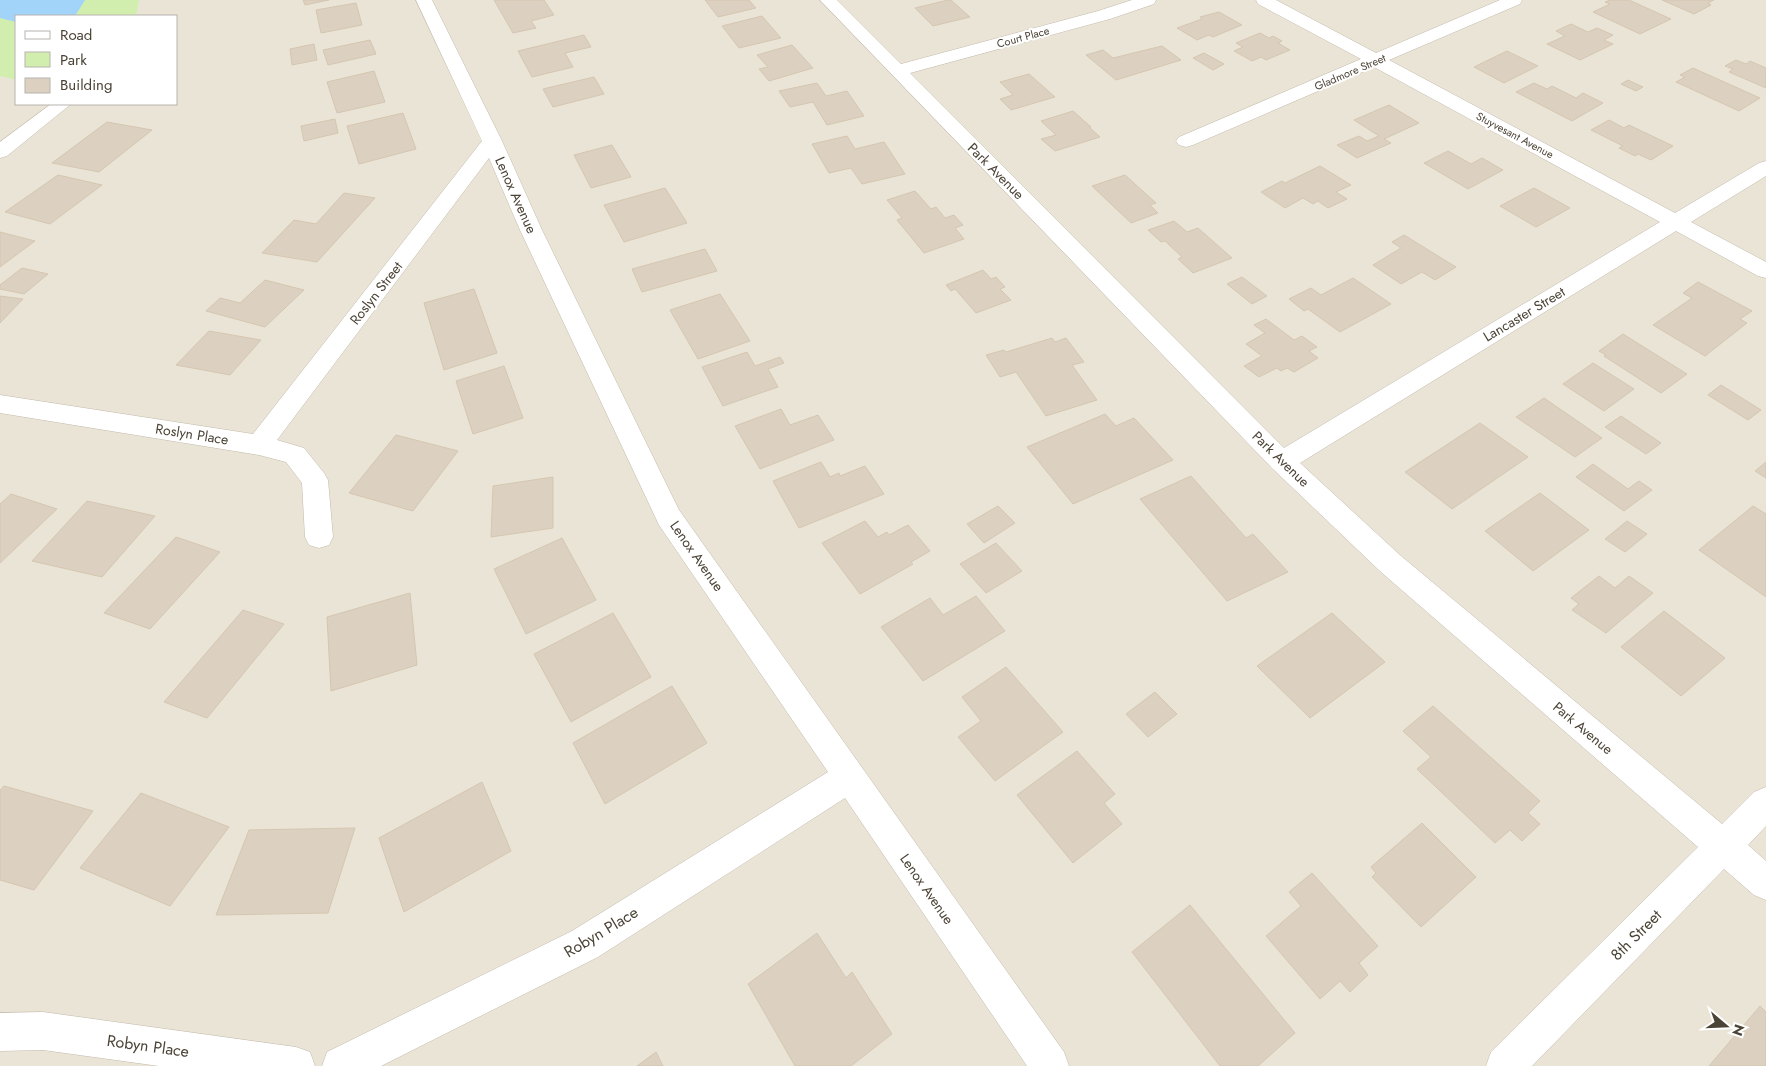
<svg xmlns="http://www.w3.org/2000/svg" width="1766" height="1066" viewBox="0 0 1766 1066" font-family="Jost,sans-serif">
	<rect width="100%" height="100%" fill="#f6f2e9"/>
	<path fill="#eae4d7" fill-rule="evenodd" d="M0,0H1766V1066H0ZM16,16H176V104H16Z"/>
	<path fill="#d2eeaf" d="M0,0H139L136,16H16V80L0,76Z"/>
	<path fill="#a1d4f8" d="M0,0H85L75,16H16V22L0,18Z"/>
	<g fill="#dcd1c0" stroke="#d5c6b0">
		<path d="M303,0H329L305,5Z"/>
		<path d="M494,0H544L554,15L531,21L536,28L513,33Z"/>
		<path d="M705,0H749L756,8L718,17Z"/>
		<path d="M948,0H951L970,17L933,26L915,8Z"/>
		<path d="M1610,0H1629L1671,19L1640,34L1593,12L1610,4L1605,2Z"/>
		<path d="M1662,0H1714L1708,3L1711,5L1694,14Z"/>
		<path d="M356,3L362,25L321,33L316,10Z"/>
		<path d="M1219,12L1242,25L1213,37L1209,35L1197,40L1177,28L1202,19L1200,17Z"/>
		<path d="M762,16L781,38L739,48L722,26Z"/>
		<path d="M1571,24L1588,32L1597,28L1613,35L1604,40L1613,44L1580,60L1547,44L1565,36L1556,31Z"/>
		<path d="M1260,33L1269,38L1273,36L1282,41L1278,43L1290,50L1266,60L1261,57L1252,61L1234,51L1243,47L1236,43Z"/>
		<path d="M584,35L591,47L565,53L573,67L532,77L518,51Z"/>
		<path d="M370,40L376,54L328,65L323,50Z"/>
		<path d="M314,44L317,60L292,65L290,49Z"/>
		<path d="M792,45L813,68L769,81L759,69L768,67L757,55Z"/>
		<path d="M1162,46L1181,60L1116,80L1086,55L1103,50L1113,58Z"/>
		<path d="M1507,51L1538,66L1504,83L1474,67Z"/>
		<path d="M1204,53L1224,64L1213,70L1193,58Z"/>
		<path d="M1736,60L1746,64L1750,61L1766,68V88L1729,72L1733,69L1725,66Z"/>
		<path d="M1693,68L1760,98L1739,111L1676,82L1685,77L1680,75Z"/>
		<path d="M374,71L385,102L337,113L327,82Z"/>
		<path d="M1029,74L1055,97L1011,110L1000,99L1013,95L1000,82Z"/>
		<path d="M594,77L604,94L553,107L543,89Z"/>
		<path d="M1628,80L1643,87L1636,91L1621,84Z"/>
		<path d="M817,83L826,96L847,91L864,116L827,125L813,102L790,107L779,91Z"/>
		<path d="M1534,83L1547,89L1552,86L1576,98L1583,93L1603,103L1572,121L1516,92Z"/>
		<path d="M1389,105L1419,123L1384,139L1391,143L1357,158L1337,145L1359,136L1367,141L1379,136L1354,120Z"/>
		<path d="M1073,111L1091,127H1089L1100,137L1055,151L1041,139L1056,135L1041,121Z"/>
		<path d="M403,113L416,149L359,164L347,126Z"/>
		<path d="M335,119L338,133L304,141L301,126Z"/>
		<path d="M1609,120L1624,128L1629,125L1673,146L1651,160L1638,154L1635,156L1619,148L1623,146L1591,130Z"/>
		<path d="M107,122L152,130L99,172L52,163Z"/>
		<path d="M847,136L855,149L884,142L905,174L862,184L851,168L829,173L812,144Z"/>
		<path d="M612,145L631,177L591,188L574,155Z"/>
		<path d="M1448,151L1471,164L1482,158L1503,170L1468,189L1424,163Z"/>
		<path d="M1320,166L1351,185L1336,192L1347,199L1328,208L1318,201L1313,204L1303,198L1285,208L1261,192L1282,181L1285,183Z"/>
		<path d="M58,175L102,185L50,224L5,212Z"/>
		<path d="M1125,175L1156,203L1150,205L1158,213L1131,223L1092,186Z"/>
		<path d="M665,188L687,223L624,242L604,205Z"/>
		<path d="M1534,188L1570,208L1536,227L1500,206Z"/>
		<path d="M915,191L931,209L936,207L945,218L954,215L963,225L955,228L964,239L924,253L897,220L902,218L887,200Z"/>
		<path d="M344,193L375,198L317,262L262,253L294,220L316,224Z"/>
		<path d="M1174,221L1187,232L1198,228L1232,258L1193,273L1178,259L1182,257L1165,241L1161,242L1148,230Z"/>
		<path d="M0,232L35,241L0,267Z"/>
		<path d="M1404,235L1456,267L1435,280L1422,272L1401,284L1373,265L1401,248L1392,242Z"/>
		<path d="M705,249L717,271L642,292L632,269Z"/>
		<path d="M22,268L48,274L24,294L0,289V285Z"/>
		<path d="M983,270L991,279L996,277L1005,287L1000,289L1011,300L976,313L955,289L951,291L946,285Z"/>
		<path d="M1242,277L1267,296L1252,304L1227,284Z"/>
		<path d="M1353,278L1391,304L1340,332L1308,309L1304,311L1289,299L1311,288L1321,295Z"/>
		<path d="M265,280L304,290L265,327L206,311L220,298L240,303Z"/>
		<path d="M1698,282L1752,311L1740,319L1747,323L1705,356L1653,325L1692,298L1683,293Z"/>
		<path d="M474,289L497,353L444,370L424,303Z"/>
		<path d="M720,294L750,341L698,359L670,310Z"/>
		<path d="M0,296L23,299L0,323Z"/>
		<path d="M1266,319L1294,340L1302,336L1317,347L1309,351L1318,358L1294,372L1287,368L1281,371L1277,368L1259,377L1244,366L1262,356L1246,344L1265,333L1254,325Z"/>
		<path d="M209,331L261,340L230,375L176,365Z"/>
		<path d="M1623,334L1687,374L1661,393L1604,356L1606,355L1599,351Z"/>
		<path d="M1052,338L1055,342L1066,338L1084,362L1072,365L1097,400L1046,416L1016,372L1000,377L986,355L1004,350L1006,352Z"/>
		<path d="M747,352L755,366L780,357L784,363L768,369L778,387L723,406L702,367Z"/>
		<path d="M1593,363L1634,389L1604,411L1563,384Z"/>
		<path d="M504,366L523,418L473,434L456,381Z"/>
		<path d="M1721,385L1761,410L1748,420L1708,395Z"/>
		<path d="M1544,398L1602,438L1575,457L1516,417Z"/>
		<path d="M781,409L790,425L818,415L834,440L760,469L735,426Z"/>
		<path d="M1105,414L1116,426L1134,418L1173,460L1073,504L1027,447Z"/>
		<path d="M1621,416L1661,443L1646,454L1605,427Z"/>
		<path d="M1480,423L1528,457L1452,509L1405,472Z"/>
		<path d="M396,435L458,451L413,511L349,493Z"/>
		<path d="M821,462L830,477L839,473L840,476L865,466L884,494L799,528L773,481Z"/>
		<path d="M1766,462V478L1755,471Z"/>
		<path d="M1593,464L1628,489L1639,481L1652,490L1624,511L1576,477Z"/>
		<path d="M1191,476L1246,538L1253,534L1288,572L1227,601L1140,499Z"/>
		<path d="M553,477V528L491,537L493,486Z"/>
		<path d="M1540,493L1589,530L1533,571L1485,531Z"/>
		<path d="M11,494L57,509L0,563V504Z"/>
		<path d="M87,501L155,516L102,577L32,561Z"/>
		<path d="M998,506L1015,523L984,543L967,524Z"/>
		<path d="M1753,506L1766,514V597L1699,550Z"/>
		<path d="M865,521L878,537L887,532L889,535L908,525L930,551L911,562L913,564L860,594L822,543Z"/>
		<path d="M1627,521L1647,534L1625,552L1605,539Z"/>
		<path d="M176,537L220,552L150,629L104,613Z"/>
		<path d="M562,538L596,600L526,634L494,569Z"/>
		<path d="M996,543L1022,571L986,593L960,564Z"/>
		<path d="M1599,576L1615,588L1629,576L1653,593L1606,633L1572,610L1579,604L1571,598Z"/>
		<path d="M410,593L417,665L331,691L327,617Z"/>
		<path d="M976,596L1005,631L923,681L881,627L930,598L943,615Z"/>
		<path d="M243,610L284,624L207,718L164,702Z"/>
		<path d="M1664,611L1725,658L1681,696L1621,647Z"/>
		<path d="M613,613L651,677L571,722L534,654Z"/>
		<path d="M1332,613L1385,662L1310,718L1257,666Z"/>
		<path d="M1006,667L1063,732L995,781L958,737L981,721L962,697Z"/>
		<path d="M672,686L707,743L605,804L573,743Z"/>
		<path d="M1155,692L1177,714L1148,737L1126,714Z"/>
		<path d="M1433,706L1540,801L1528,813L1540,824L1522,841L1510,830L1495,843L1417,769L1431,757L1403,731Z"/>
		<path d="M1077,751L1115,794L1104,803L1122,824L1073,863L1017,795Z"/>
		<path d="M482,782L511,851L404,912L379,838Z"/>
		<path d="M4,786L93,811L34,890L0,880V790Z"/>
		<path d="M141,793L229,827L170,906L80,868Z"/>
		<path d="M1422,823L1476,877L1421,927L1372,877L1376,873L1371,867Z"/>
		<path d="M355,828L328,913L216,915L249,830Z"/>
		<path d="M1312,873L1378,946L1359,963L1368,975L1350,992L1340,981L1320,999L1266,936L1301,906L1289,892Z"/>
		<path d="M1190,905L1295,1033L1258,1066H1220L1132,952Z"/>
		<path d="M817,933L846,978L852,972L892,1034L851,1066H795L748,984Z"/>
		<path d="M1760,1006L1766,1012V1066H1709Z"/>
		<path d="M656,1052L663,1066H637Z"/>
	</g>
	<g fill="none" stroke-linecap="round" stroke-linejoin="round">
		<defs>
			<g id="minor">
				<path d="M416,0H432L502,141L542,230L679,510L1064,1052L1069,1066H1027L845,798L598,957L381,1066H322L327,1052L572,931L828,772L659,525L520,230L489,158L277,440L304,448L324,473L328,480L333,537L329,545L319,548L309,545L305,537L302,483L286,462L259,455L0,413V395L253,434L482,141Z"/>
				<path d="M820,0H837L901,64L1098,11L1132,0H1156L1154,4L1110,19L910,73L1284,448L1660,222L1374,67L1193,145L1186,147L1179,145L1176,141L1179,137L1361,59L1258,4L1256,0H1276L1376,53L1500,0H1522L1520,4L1389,60L1675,213L1759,163L1766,161V176L1691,222L1766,262V278L1758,276L1676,231L1300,463L1401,556L1722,824L1754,792L1766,787V826L1748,845L1766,861V900L1754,895L1724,869L1532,1066H1486L1491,1052L1698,847L1381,572L1273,469Z"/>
				<path d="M51,104H71L7,156L0,158V142Z"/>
				<path d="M43,1012L296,1047L310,1052L315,1066H159L43,1050L0,1051V1013Z"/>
			</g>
		</defs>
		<use href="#minor" stroke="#c3baab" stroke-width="1"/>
		<use href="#minor" fill="#fff" fill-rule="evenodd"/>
	</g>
	<g text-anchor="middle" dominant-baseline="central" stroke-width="4" stroke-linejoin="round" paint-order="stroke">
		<g font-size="11" fill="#4b4336" stroke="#fff">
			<text transform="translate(1023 37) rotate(-15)">Court Place</text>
			<text transform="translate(1350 72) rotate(-23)">Gladmore Street</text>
			<text transform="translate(1515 135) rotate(28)">Stuyvesant Avenue</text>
		</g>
		<g font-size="14" fill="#4b4336" stroke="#fff">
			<text transform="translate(996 171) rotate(45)">Park Avenue</text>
			<text transform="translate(516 195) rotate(66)">Lenox Avenue</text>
			<text transform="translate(376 293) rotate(-52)">Roslyn Street</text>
			<text transform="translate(1524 314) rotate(-31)">Lancaster Street</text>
			<text transform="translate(192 434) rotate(9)">Roslyn Place</text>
			<text transform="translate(1281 459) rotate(44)">Park Avenue</text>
			<text transform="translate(697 556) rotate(55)">Lenox Avenue</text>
			<text transform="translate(1583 728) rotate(40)">Park Avenue</text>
			<text transform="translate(927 889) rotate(55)">Lenox Avenue</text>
		</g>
		<g font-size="16" fill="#4b4336" stroke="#fff">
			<text transform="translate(601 932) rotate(-31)">Robyn Place</text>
			<text transform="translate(1636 935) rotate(-45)">8th Street</text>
			<text transform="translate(148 1046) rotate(8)">Robyn Place</text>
		</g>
	</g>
	<rect x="15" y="15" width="162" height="90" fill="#ffffff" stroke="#b7b4af"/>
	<rect x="25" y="31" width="25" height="8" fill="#ffffff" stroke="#b7b4af"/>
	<text x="60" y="40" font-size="15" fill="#4b4336">Road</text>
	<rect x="25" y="52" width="25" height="15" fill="#d2eeaf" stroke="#b7b4af"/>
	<text x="60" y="65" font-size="15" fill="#4b4336">Park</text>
	<rect x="25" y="78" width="25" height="15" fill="#dcd1c0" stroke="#b7b4af"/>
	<text x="60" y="90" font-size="15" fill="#4b4336">Building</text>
	<g transform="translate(1726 1026) rotate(109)" stroke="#ffffff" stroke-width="4" paint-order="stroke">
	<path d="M0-4L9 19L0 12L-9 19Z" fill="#4b4336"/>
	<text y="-8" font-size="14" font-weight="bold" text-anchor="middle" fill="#4b4336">N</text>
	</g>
</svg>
